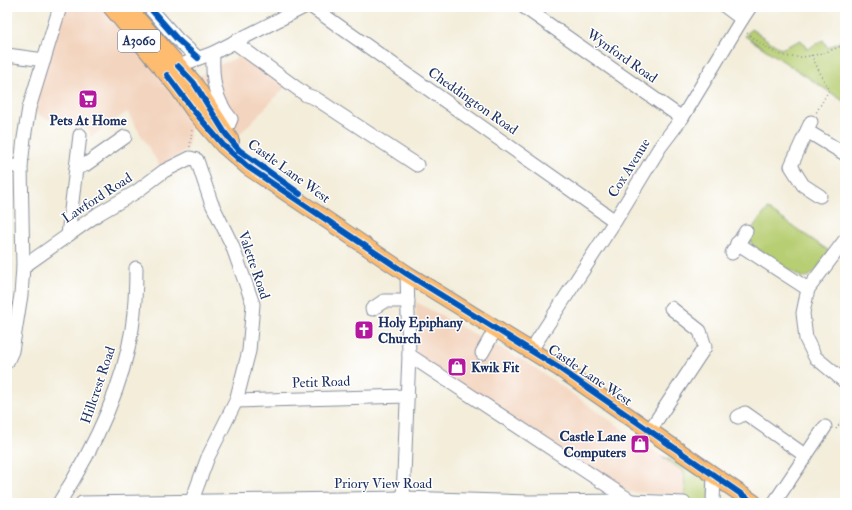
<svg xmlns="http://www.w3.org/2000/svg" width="852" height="510" viewBox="0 0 852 510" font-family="'IM FELL Double Pica',serif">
	<rect width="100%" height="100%" fill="#fff"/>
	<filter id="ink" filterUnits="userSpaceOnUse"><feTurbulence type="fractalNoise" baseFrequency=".025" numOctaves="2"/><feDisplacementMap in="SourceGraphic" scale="8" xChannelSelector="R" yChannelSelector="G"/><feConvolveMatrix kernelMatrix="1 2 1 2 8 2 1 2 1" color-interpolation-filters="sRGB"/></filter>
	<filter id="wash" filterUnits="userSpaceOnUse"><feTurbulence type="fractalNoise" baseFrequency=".012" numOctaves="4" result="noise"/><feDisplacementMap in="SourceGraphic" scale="16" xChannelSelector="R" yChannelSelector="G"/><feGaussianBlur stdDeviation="0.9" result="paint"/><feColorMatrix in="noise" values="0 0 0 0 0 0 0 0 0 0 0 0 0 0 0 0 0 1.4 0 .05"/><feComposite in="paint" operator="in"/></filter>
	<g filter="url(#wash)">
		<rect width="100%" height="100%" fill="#f3edda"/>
		<g fill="#f3d4be">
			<path d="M60,7H111L194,111L187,150L160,166L127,112L91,137L89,129L44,118L29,108Z"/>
			<path d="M251,53L291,81L238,136L198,77L218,65Z"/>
			<path d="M416,302L531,365L684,472L685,496L628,492L416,356Z"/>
		</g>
		<g fill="#b7ce72" stroke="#697e68">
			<path d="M751,29L781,49L801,40L807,49L823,40L828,48L845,39V102L745,36Z"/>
			<path d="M768,209L829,251C823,259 813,281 801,277L753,246C743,233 760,219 768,209Z"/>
			<path d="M661,456L685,465L709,482L711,503H697L685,496L684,472Z"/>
		</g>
	</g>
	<g filter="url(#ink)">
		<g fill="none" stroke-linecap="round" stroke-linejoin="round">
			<defs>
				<g id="minor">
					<path d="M149,7L177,39L198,58"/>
					<path d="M312,7L615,221"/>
					<path d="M524,7L682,118"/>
					<path d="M742,19L750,7"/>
					<path d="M234,42L306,95L315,98L417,165"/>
					<path d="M213,53C212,78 214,99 231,119L225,133"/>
					<path d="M7,55L44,60"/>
					<path d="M173,71L178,66L213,53L304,7"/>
					<path d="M811,122L791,166L803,185L820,196"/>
					<path d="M807,131L845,154"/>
					<path d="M7,166H21"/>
					<path d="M76,168L85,165L125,137"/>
					<path d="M68,235L80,135"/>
					<path d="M845,240L808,289L803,313L806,339L815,357L845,382"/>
					<path d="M737,243L808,289"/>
					<path d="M732,253L746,231"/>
					<path d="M23,267L98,214L136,192L164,171L190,158L197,160L211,202L232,245L253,304L249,351L236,401L208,457L191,503"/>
					<path d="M372,309L384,301H408"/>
					<path d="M531,350L615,221L660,147L682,118L742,19L726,7"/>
					<path d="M482,353L496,328"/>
					<path d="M409,355L631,501"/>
					<path d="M7,362L12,351L21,295L23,267L21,166L24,138L29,108L60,7"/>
					<path d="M236,401L407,396"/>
					<path d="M738,417L745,413L806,456"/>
					<path d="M650,430L705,347L700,331L671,308"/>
					<path d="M59,503C92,451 122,391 132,329C135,309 136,288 136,268"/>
					<path d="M82,503L403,498L529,502L631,501L684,503"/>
					<path d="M400,503L403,498L409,355L407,274"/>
					<path d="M713,503L714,475"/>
					<path d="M774,503L825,427"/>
				</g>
				<g id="major">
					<path d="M111,7L178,88L194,111L223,145L248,167L407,274L559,368L754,503"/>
					<path d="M127,7L194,83L231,141"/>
				</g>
			</defs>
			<use href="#minor" stroke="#878e9c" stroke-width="15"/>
			<use href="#major" stroke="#878e9c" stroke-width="18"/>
			<g stroke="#878e9c" stroke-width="1.5" stroke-dasharray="1 3" stroke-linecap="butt">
				<path d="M747,33C757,40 770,52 781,55C801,61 828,53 845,44"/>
				<path d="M811,55L829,90L816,113"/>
				<path d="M190,147L192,129"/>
				<path d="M836,429L845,416"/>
			</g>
			<use href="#minor" stroke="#fff" stroke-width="13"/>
			<use href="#major" stroke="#fdbc70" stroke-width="16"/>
			<defs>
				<g id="cycleway">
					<path d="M149,7L177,39L198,58"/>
					<path d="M178,66L194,83L225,133L239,150L300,194"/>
					<path d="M167,75L194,111L223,145L248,167L407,274L559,368L754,503"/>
				</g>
			</defs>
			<use href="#cycleway" stroke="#fff" stroke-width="8"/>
			<use href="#cycleway" stroke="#0057b8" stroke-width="6"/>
		</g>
	</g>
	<defs>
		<symbol id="supermarket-square" viewBox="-11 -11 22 22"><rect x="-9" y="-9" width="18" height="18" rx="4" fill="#b5179e" stroke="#fff"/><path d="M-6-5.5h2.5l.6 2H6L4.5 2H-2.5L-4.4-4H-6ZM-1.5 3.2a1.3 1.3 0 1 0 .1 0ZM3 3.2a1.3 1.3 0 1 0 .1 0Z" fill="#fff"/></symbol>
		<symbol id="church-square" viewBox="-11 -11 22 22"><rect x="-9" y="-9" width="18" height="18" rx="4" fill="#b5179e" stroke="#fff"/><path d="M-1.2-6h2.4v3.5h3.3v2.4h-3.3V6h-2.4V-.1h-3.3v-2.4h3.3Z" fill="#fff"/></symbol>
		<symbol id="shop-square" viewBox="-11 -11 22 22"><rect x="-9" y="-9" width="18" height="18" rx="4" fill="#b5179e" stroke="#fff"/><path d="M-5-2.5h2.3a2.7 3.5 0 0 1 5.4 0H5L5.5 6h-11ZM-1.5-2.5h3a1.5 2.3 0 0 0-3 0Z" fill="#fff"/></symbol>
	</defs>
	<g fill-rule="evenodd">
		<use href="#supermarket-square" x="77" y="88" width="22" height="22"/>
		<use href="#church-square" x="353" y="319" width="22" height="22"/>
		<use href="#shop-square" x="446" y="356" width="22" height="22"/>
		<use href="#shop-square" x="629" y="433" width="22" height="22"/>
	</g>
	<g text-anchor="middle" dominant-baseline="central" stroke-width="3" stroke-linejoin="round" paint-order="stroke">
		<rect fill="#fff" stroke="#5f6d8e" stroke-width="1" x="118" y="30" width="42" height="22" rx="3"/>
		<g font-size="13" font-weight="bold" fill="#1b2f5e">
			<text x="139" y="41">A3060</text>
		</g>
		<g font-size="14" fill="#1b2f5e" stroke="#fff">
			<text transform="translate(622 56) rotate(35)">Wynford Road</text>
			<text transform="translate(473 101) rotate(35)">Cheddington Road</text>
			<text transform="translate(629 168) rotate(-58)">Cox Avenue</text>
			<text transform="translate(289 171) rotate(36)">Castle Lane West</text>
			<text transform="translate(97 198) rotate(-33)">Lawford Road</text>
			<text transform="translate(254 265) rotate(71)">Valette Road</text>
			<text transform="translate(590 375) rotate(34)">Castle Lane West</text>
			<text transform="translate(321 382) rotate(-2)">Petit Road</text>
			<text transform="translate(98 385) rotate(-71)">Hillcrest Road</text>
			<text x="383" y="483">Priory View Road</text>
		</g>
		<g font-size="14" font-weight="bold" fill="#1b2f5e" stroke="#fff" text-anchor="start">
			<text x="88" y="120" text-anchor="middle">Pets At Home</text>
			<text x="378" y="322">Holy Epiphany<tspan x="378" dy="16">Church</tspan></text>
			<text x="471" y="367">Kwik Fit</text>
			<text x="626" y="436" text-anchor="end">Castle Lane<tspan x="626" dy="16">Computers</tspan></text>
		</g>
	</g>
	<rect width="852" height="510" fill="none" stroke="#fff" stroke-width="24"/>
</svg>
